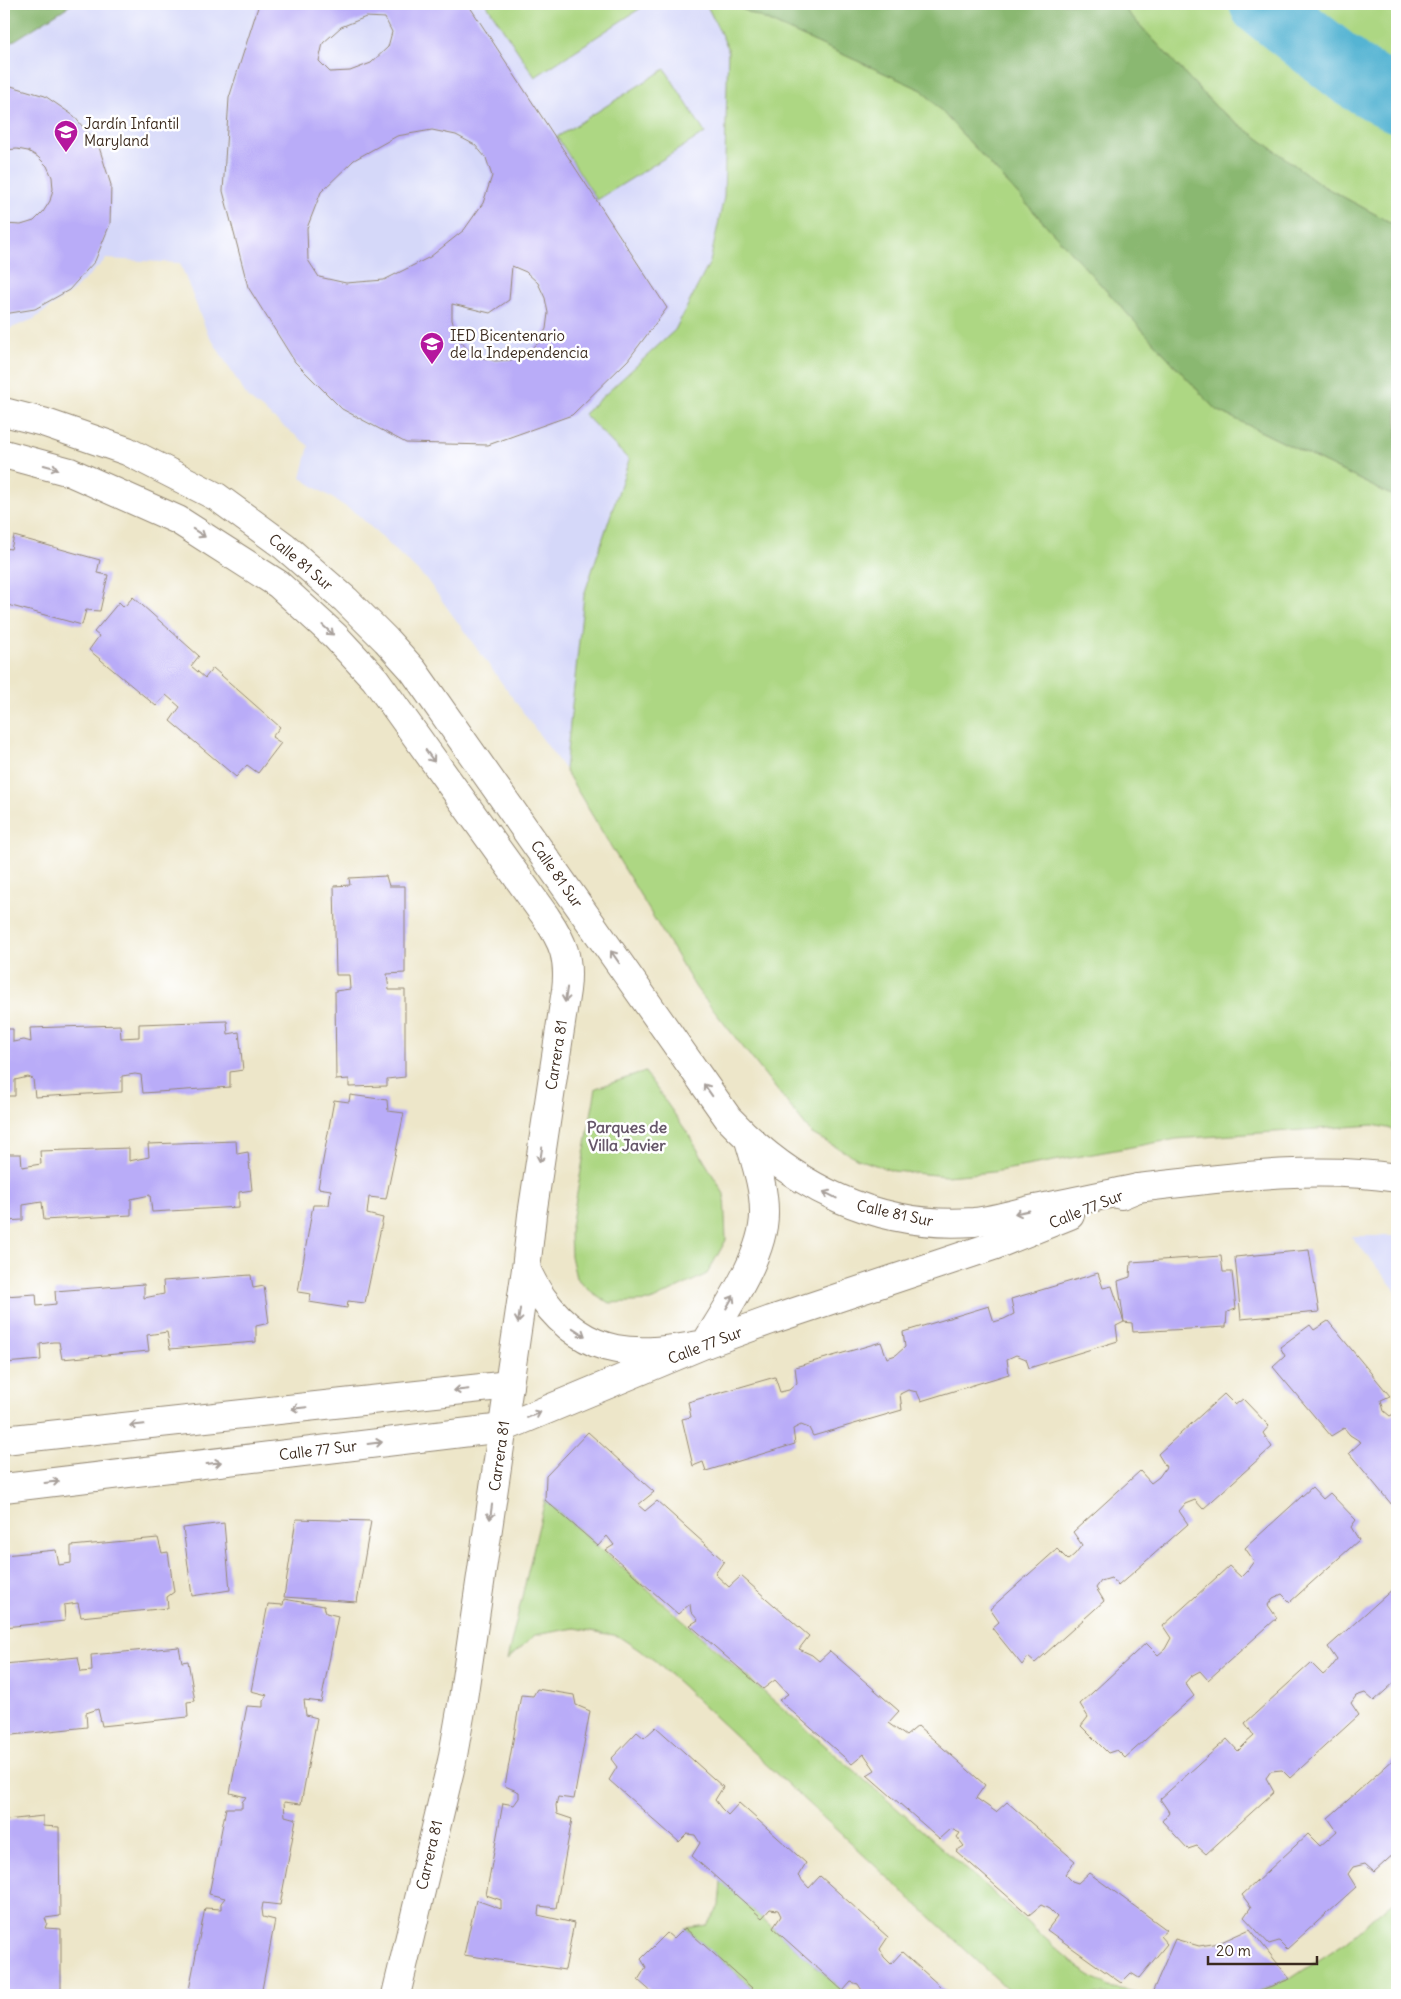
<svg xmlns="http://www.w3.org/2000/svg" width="1401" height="1999" viewBox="0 0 1401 1999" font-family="Delius,sans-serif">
	<rect width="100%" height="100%" fill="#fff"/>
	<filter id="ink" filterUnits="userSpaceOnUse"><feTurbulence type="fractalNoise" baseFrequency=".02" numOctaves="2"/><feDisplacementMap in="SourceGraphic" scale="10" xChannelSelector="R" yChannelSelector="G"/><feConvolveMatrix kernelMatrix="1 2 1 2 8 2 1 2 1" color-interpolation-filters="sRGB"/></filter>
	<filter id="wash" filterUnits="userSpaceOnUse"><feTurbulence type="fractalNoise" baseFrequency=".0096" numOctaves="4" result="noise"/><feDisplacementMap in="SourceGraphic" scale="20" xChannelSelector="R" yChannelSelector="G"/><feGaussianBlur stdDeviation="1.12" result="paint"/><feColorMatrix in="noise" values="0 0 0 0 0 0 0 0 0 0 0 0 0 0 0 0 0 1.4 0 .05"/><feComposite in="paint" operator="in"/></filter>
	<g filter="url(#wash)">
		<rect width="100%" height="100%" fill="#ede6c9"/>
		<g fill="#d5d8f9">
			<path d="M72,4H706L728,48L724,197L710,262L675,330L585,413L629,460L584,595L565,770L427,580L357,514L301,478L309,446L248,398L207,332L180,263L106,259L73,291L34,319L4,331V47Z"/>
			<path d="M1351,1236H1397V1292Z"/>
		</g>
		<g fill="#add783" stroke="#748050">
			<path d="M489,4H647L535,77L487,5Z"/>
			<path d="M706,4H731L922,90L1215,409L1397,498V1130L1373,1125L1176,1139L993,1172L946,1176L893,1171L858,1159L812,1134L696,988L565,770L584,595L629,460L584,414L675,330L710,262L724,197L728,48Z"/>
			<path d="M1120,4H1397V226L1323,186L1217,108Z"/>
			<path d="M665,69L705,133L597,200L557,137Z"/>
			<path d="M645,1072L687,1132L724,1194L726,1240L707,1274L651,1301L609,1303L593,1293L576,1278L571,1256L570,1232L596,1088Z"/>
			<path d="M545,1500L1079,1968L1109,1987L1140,1993L1176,1995H1014L654,1660L618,1636L575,1628L535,1635L507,1660Z"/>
			<path d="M721,1881L843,1991L847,1995H760L685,1928L707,1925L719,1906Z"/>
			<path d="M1397,1898V1995H1248L1290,1979L1346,1942Z"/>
		</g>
		<g fill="#8ab871" stroke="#627148">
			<path d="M4,4H72L4,47Z"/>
			<path d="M731,4H1120L1217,108L1323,186L1397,226V498L1215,409L922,90Z"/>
		</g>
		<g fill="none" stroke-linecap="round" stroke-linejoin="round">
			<path stroke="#54b4d3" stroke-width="65" d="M1262,4L1355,77L1397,100"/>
		</g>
		<g id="blocks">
			<g fill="#b9acf8" fill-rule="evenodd">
				<path d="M259,4H468L667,308L628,360L572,415L488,445L406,443L342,409L295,362L248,287L223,191L229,98ZM366,17L385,18L392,32L388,47L371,63L350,71L330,72L319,61L323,43L341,27ZM432,130L456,135L475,145L486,158L492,176L483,203L464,230L430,257L384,280L346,283L319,277L308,260L307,228L321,192L354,160L397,136ZM512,266L526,272L538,283L545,298L548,313L546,329L538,343L526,354L511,360L495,361L480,357L466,348L457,336L452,320V304L490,313L509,300Z"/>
				<path d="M11,86L45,96L74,116L99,147L111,185L110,224L95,261L69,290L35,309L4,314V224L21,225L34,221L43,212L50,201L53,189L52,177L47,166L38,157L28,151L17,149L4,150V87Z"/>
				<path d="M14,536L100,560L97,573L108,575L100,611L86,610L82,625L4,604V548L11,549Z"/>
				<path d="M133,597L199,656L191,666L205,678L213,668L280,727L272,737L281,743L258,773L247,765L236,777L170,721L180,707L166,695L156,706L89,650L99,636L94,632L119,602L124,607Z"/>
				<path d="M386,876L389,886H405V973L387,974L389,990H405V1077L387,1079V1086L349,1087V1079L336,1080L335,991L350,989L349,975H336L334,886L350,885L349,878Z"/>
				<path d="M227,1021L228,1034L239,1032L243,1070L230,1072V1087L143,1093L141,1075L135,1074L122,1076V1092L35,1097L33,1079L28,1077L15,1080V1096H4V1029H13V1042L24,1040L31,1042L30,1028L120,1025L121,1038L139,1037V1024Z"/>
				<path d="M350,1095L387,1100L388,1111L404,1113L386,1199L369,1197L367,1214L383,1218L365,1303L348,1301L347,1308L309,1302L311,1294L298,1292L313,1205H329L331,1190L318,1188L334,1100L349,1102Z"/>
				<path d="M236,1141L237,1154L248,1152L252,1190L239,1192V1207L152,1212L150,1195L131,1199V1215L44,1220L42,1202L23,1205V1220L4,1221V1154H21L22,1167L41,1164L40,1151L129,1148V1161L149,1157L148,1144Z"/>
				<path d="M1309,1250L1319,1312L1241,1319L1235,1257Z"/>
				<path d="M1221,1256L1223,1272H1232L1236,1309L1227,1312L1226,1327L1133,1332L1132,1323L1124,1322L1116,1326L1118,1341L1029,1368L1026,1359L1016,1355L1007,1359L1009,1374L921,1401L917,1392L908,1390L900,1394L902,1410L813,1436L809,1428L801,1425L793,1429L795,1444L706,1471L703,1462L693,1466L682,1419L691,1417L688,1402L775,1377L780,1392L789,1390L797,1383L795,1367L881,1342L887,1358L896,1355L905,1347L903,1332L989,1306L994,1322L1004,1319L1014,1314L1011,1299L1098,1273L1103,1288L1112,1286L1124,1322L1118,1281L1130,1277L1131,1262Z"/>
				<path d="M251,1275L253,1288L264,1286L269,1323L256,1326V1342L170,1349L167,1332L147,1335L149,1351L62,1359L59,1342H53L40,1344L41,1360L4,1363V1296L36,1294L37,1306L56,1304L55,1291L144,1284V1298L164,1294L163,1281Z"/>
				<path d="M1328,1321L1390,1396L1381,1400L1384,1411L1390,1416L1397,1412V1511L1349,1453L1361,1442L1350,1435L1344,1428L1331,1436L1273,1367L1285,1356L1280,1347L1310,1325L1314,1330Z"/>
				<path d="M1224,1394L1235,1405L1243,1399L1269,1426L1263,1433L1272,1447L1203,1509L1195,1500L1185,1504L1179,1511L1188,1524L1118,1586L1111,1578L1101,1581L1096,1588L1104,1601L1035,1663L1028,1657L1022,1665L992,1628L999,1622L990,1609L1057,1549L1068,1560L1075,1554L1082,1545L1073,1532L1140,1471L1151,1483L1159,1477L1166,1467L1158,1454Z"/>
				<path d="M588,1432L654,1492L638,1505L645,1511L657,1501L724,1561L715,1574L729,1587L741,1576L809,1636L799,1649L812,1655L819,1661L830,1651L899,1711L888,1723L906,1736L918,1726L985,1785L976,1798L996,1812L1007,1802L1075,1861L1065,1874L1072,1881L1078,1883L1089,1873L1167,1930L1160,1936L1167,1944L1139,1978L1131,1973L1121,1983L1047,1930L1057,1917L1049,1909L1041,1905L1029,1915L956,1851L964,1846L957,1837L960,1833L951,1829L940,1839L867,1775L875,1770L864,1754L852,1764L779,1700L788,1694L775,1680L763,1689L690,1625L698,1620L691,1612L690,1604L678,1614L606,1550L614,1545L607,1536L598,1546L545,1500L546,1476Z"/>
				<path d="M1312,1487L1323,1499L1330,1493L1356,1520L1351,1527L1359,1540L1290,1602L1282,1594L1273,1598L1268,1605L1277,1618L1208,1680L1200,1671L1191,1676L1185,1683L1194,1696L1125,1758L1117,1750L1108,1753L1081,1726L1088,1717L1080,1704L1146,1643L1158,1655L1165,1649L1171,1638L1163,1626L1229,1566L1241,1577L1247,1571L1254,1561L1245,1548Z"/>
				<path d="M296,1519L371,1521L357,1602L284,1597Z"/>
				<path d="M224,1523L230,1590L192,1596L183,1528Z"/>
				<path d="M158,1538L162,1553L168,1552L174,1592L167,1597L168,1608L81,1617L78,1603L64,1605L65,1621L4,1627V1555L56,1550L59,1565L71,1563V1546Z"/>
				<path d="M1395,1587L1397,1589V1680L1374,1701L1365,1693L1356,1696L1351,1703L1359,1715L1290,1778L1282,1770L1271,1771L1266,1778L1274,1792L1206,1854L1197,1846L1188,1849L1162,1821L1169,1812L1160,1799L1227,1739L1238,1751L1245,1744L1254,1736L1245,1723L1311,1663L1323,1675L1330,1669L1337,1660L1328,1647Z"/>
				<path d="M284,1599L324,1606L326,1613L338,1616L321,1702L304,1700L306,1715L317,1718L301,1804L284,1802L285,1816L296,1819L280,1905L263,1903L262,1909L263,1917L275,1920L261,1995H188L205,1908L221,1909V1903L225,1898L209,1894L226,1808H242V1802L246,1797L230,1793L247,1706L263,1707V1701L267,1695L251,1691L268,1604L283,1605Z"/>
				<path d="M179,1647L182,1662L188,1661L195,1701L187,1702L188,1717L102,1726L98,1709L86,1713L87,1727L4,1736V1664L78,1657L81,1672L92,1671L91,1655Z"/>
				<path d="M537,1689L574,1695L576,1705L590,1711L574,1799L558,1797L556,1805L557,1814L572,1819L556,1908L539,1906L538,1915L574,1923L565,1970L464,1955L476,1900L501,1909V1900L486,1895L503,1803L514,1805L519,1798V1792L505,1786L521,1695L533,1696Z"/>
				<path d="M656,1727L723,1787L715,1800L721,1808L728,1815L739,1803L806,1863L798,1876L809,1888L820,1876L888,1937L880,1949L884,1957L891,1964L902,1952L950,1995H861L863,1992L858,1984L851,1982L843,1991L773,1928L781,1916L778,1910L770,1909L762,1918L692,1856L700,1843L695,1835L687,1834L679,1842L609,1780L617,1767L611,1759L637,1732L644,1738Z"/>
				<path d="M1395,1758L1397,1761V1851L1374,1872L1365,1864L1353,1867L1348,1874L1356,1887L1287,1949L1279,1941L1269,1944L1244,1917L1251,1907L1242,1895L1308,1834L1320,1846L1327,1840L1337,1831L1328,1818Z"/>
				<path d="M43,1816V1826L59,1827L60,1916L45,1918L47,1923L45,1928L61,1929V1995H4V1931H6L4,1919V1829L6,1820Z"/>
				<path d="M685,1928L752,1988L748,1995H655L638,1980L646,1967L641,1959L667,1933L674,1939Z"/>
				<path d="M1250,1929L1290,1979L1248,1995H1176L1152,1993L1175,1939L1199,1946L1219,1943Z"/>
			</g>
		</g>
	</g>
	<g filter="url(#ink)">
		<use href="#blocks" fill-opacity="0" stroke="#948874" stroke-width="1"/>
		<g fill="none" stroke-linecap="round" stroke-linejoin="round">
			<defs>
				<g id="secondary">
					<path d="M4,412L43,422L127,451L217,497L284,546L346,600L386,640L413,670L728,1118C793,1187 878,1229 974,1222C992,1220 1010,1215 1026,1211C1064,1203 1101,1196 1138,1188"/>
					<path d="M4,454L70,472L178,520L278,584L335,636L375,679L546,917C563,942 570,958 566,990L532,1215L526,1269L463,1699L452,1761L396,1995"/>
					<path d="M1121,1195L1138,1188C1224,1178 1311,1165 1397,1178"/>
					<path d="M526,1269C531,1279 536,1290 543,1299C588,1360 638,1356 705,1344C727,1308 765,1254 764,1212C764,1187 756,1164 749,1140"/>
					<path d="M4,1440L509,1385"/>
					<path d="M4,1488L503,1428L705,1344L771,1320L993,1246L1070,1215"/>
				</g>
			</defs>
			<use href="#secondary" stroke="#948874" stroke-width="30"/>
			<use href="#secondary" stroke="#fff" stroke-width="28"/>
		</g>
		<defs><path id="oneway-shaft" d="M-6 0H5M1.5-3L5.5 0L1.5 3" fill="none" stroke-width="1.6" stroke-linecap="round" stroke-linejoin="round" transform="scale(1.25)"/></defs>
		<g stroke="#a79f9a">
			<use href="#oneway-shaft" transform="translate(51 467) rotate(15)"/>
			<use href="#oneway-shaft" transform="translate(199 533) rotate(33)"/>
			<use href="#oneway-shaft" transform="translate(328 630) rotate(42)"/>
			<use href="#oneway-shaft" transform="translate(430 756) rotate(54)"/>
			<use href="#oneway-shaft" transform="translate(615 957) rotate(-125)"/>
			<use href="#oneway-shaft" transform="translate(566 995) rotate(98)"/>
			<use href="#oneway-shaft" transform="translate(708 1090) rotate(-125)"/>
			<use href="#oneway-shaft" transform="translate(541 1155) rotate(99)"/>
			<use href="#oneway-shaft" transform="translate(830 1195) rotate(-153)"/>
			<use href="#oneway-shaft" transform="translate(1022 1212) rotate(168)"/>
			<use href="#oneway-shaft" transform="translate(730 1302) rotate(-60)"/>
			<use href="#oneway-shaft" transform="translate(519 1316) rotate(98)"/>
			<use href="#oneway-shaft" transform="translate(579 1332) rotate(33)"/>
			<use href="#oneway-shaft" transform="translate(461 1390) rotate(174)"/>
			<use href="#oneway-shaft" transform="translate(299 1408) rotate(174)"/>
			<use href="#oneway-shaft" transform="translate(534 1415) rotate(-23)"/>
			<use href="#oneway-shaft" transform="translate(137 1425) rotate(174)"/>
			<use href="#oneway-shaft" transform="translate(375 1443) rotate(-7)"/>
			<use href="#oneway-shaft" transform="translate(214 1463) rotate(-7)"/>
			<use href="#oneway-shaft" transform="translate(52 1482) rotate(-7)"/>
			<use href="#oneway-shaft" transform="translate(491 1512) rotate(98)"/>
		</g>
	</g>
	<defs>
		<symbol id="school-pin" viewBox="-11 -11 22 30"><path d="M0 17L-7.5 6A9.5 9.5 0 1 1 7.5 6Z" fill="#b5179e" stroke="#fff"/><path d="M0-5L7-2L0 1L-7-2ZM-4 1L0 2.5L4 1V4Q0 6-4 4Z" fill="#fff"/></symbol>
	</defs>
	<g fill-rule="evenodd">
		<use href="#school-pin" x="52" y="118" width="28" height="38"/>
		<use href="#school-pin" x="418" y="330" width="28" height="38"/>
	</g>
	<g text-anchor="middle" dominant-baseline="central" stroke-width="5" stroke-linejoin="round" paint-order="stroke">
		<g font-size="15" fill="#3b2a1e" stroke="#fff" text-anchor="start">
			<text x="84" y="123">Jardín Infantil<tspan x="84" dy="17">Maryland</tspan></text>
			<text x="450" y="335">IED Bicentenario<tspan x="450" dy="17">de la Independencia</tspan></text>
		</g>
		<g font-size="15" fill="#3b2a1e" stroke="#fff">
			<text transform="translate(301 562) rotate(40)">Calle 81 Sur</text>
			<text transform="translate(557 874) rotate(55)">Calle 81 Sur</text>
			<text transform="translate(556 1055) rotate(-81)">Carrera 81</text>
			<text transform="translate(1086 1209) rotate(-22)">Calle 77 Sur</text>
			<text transform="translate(895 1213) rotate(12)">Calle 81 Sur</text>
			<text transform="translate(705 1345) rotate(-21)">Calle 77 Sur</text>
			<text transform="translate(318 1450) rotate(-7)">Calle 77 Sur</text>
			<text transform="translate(499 1456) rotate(-82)">Carrera 81</text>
			<text transform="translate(429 1855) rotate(-77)">Carrera 81</text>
		</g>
		<g font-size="16" font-weight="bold" fill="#67586a" stroke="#fff">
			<text x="627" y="1127">Parques de<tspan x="627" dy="18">Villa Javier</tspan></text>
		</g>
	</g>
	<rect width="1401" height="1999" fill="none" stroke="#fff" stroke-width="20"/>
	<path d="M1208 1956v8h109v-8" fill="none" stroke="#3b2a1e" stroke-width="2.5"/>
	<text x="1216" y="1956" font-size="15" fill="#3b2a1e" stroke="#ffffff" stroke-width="4" paint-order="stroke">20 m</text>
</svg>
